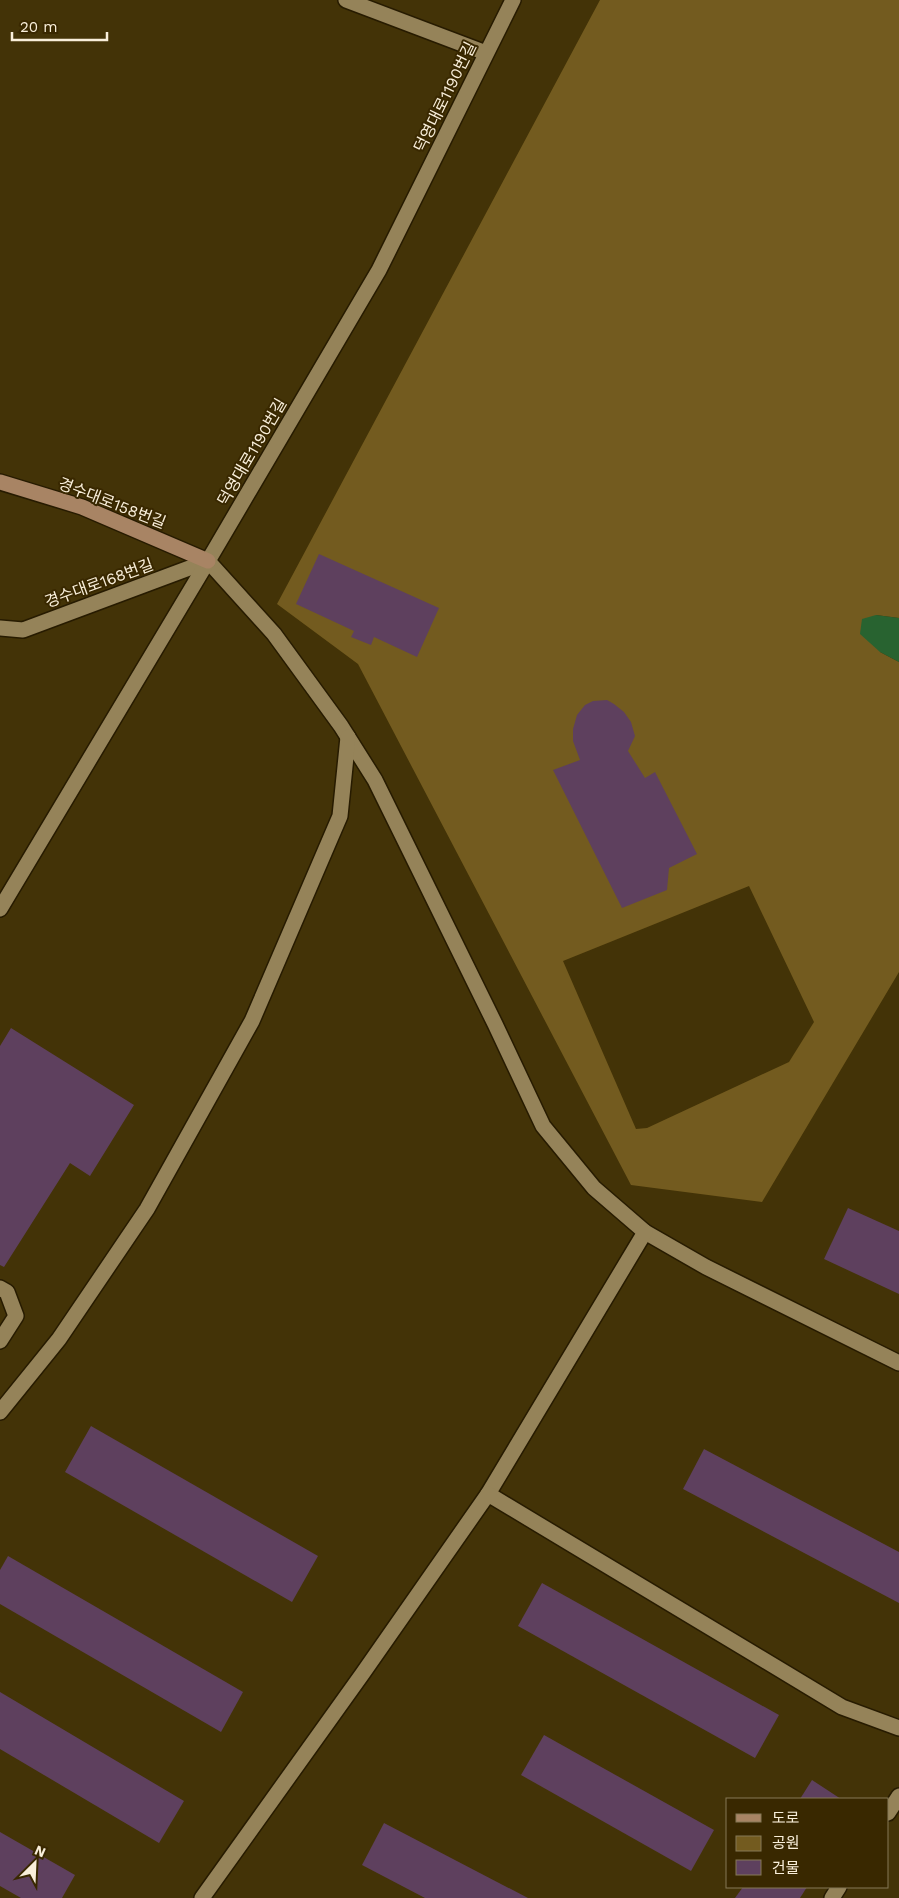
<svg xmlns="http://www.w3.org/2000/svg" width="899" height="1898" viewBox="0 0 899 1898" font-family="'Work Sans','Noto Sans KR',sans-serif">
	<rect width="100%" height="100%" fill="#433307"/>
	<path fill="#735b1f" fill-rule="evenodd" d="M600,0H899V618L876,615L880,652L899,662V972L762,1202L631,1185L358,664L277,604ZM749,886L814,1022L789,1062L647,1128L636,1129L563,961Z"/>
	<path fill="#286330" d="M876,615L899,618V662L880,652L860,634L862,619Z"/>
	<g fill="#5e405e">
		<path d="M319,554L439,608L417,657L374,637L371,645L351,637L354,631L296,604Z"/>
		<path d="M607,700L614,704L624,712L631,722L635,736L628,751L645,778L655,772L697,854L669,868L667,890L622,908L553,770L580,760L573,741V729L577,715L585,705L593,701Z"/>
		<path d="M11,1028L134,1105L90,1176L70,1163L4,1267L0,1265V1046Z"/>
		<path d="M848,1208L899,1231V1294L824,1259Z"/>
		<path d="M91,1426L318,1556L292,1602L65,1472Z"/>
		<path d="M704,1449L899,1552V1603L683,1489Z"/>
		<path d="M8,1556L243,1692L221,1732L0,1604V1570Z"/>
		<path d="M542,1583L779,1715L755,1758L518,1626Z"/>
		<path d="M0,1692L184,1801L159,1843L0,1749Z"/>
		<path d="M544,1735L714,1830L691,1871L521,1775Z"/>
		<path d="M812,1780L841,1799H800Z"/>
		<path d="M384,1823L528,1898H425L362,1865Z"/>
		<path d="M0,1832L75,1875L62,1898H21L0,1886Z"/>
		<path d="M743,1887H807L800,1898H735Z"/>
	</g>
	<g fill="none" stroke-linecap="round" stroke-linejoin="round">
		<defs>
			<g id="minor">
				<path d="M346,0L486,53"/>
				<path d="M0,628L23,630L208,561L274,634L341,726L375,780L495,1024L543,1126L594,1188L645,1232L706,1267L899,1363"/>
				<path d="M0,1288L7,1292L16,1316L0,1341"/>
				<path d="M0,1412L59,1339L147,1209L252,1021L340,816L348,737"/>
				<path d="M488,1494L645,1232"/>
				<path d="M888,1813L899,1796"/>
				<path d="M202,1898L363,1673L488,1494L842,1707L899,1728"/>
				<path d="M832,1898L839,1887"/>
			</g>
			<path id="tertiary" d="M0,909L208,561L379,270L513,0"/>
			<path id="secondary" d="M0,482L82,507L208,561"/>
		</defs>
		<use href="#minor" stroke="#271b00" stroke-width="18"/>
		<use href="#tertiary" stroke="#271b00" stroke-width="18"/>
		<use href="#secondary" stroke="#271b00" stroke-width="18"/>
		<use href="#minor" stroke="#958359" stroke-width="15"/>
		<use href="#tertiary" stroke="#958359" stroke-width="15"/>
		<use href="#secondary" stroke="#a88464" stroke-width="15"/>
	</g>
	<g text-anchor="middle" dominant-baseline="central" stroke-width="4" stroke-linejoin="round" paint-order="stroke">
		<g font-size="16" fill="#f9efda" stroke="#392800">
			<text transform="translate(445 97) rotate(-64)">덕영대로1190번길</text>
			<text transform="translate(252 452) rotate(-60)">덕영대로1190번길</text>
			<text transform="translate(112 503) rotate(21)">경수대로158번길</text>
			<text transform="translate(99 583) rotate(-20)">경수대로168번길</text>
		</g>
	</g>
	<rect x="726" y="1798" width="162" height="90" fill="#392800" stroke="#867857"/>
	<rect x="736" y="1814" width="25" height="8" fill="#a88464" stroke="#867857"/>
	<text x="772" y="1823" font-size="15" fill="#f9efda">도로</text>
	<rect x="736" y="1836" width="25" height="15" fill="#735b1f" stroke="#867857"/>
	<text x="772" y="1848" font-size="15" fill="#f9efda">공원</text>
	<rect x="736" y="1860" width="25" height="15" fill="#5e405e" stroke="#867857"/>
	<text x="772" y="1873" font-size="15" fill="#f9efda">건물</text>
	<g transform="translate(35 1863) rotate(24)" stroke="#392800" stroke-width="4" paint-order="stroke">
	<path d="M0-4L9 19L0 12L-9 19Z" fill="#f9efda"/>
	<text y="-8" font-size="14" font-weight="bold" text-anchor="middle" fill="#f9efda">N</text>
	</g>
	<path d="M12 32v8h95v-8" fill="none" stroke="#f9efda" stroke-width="2.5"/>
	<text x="20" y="32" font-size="15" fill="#f9efda" stroke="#392800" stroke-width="4" paint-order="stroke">20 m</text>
</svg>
